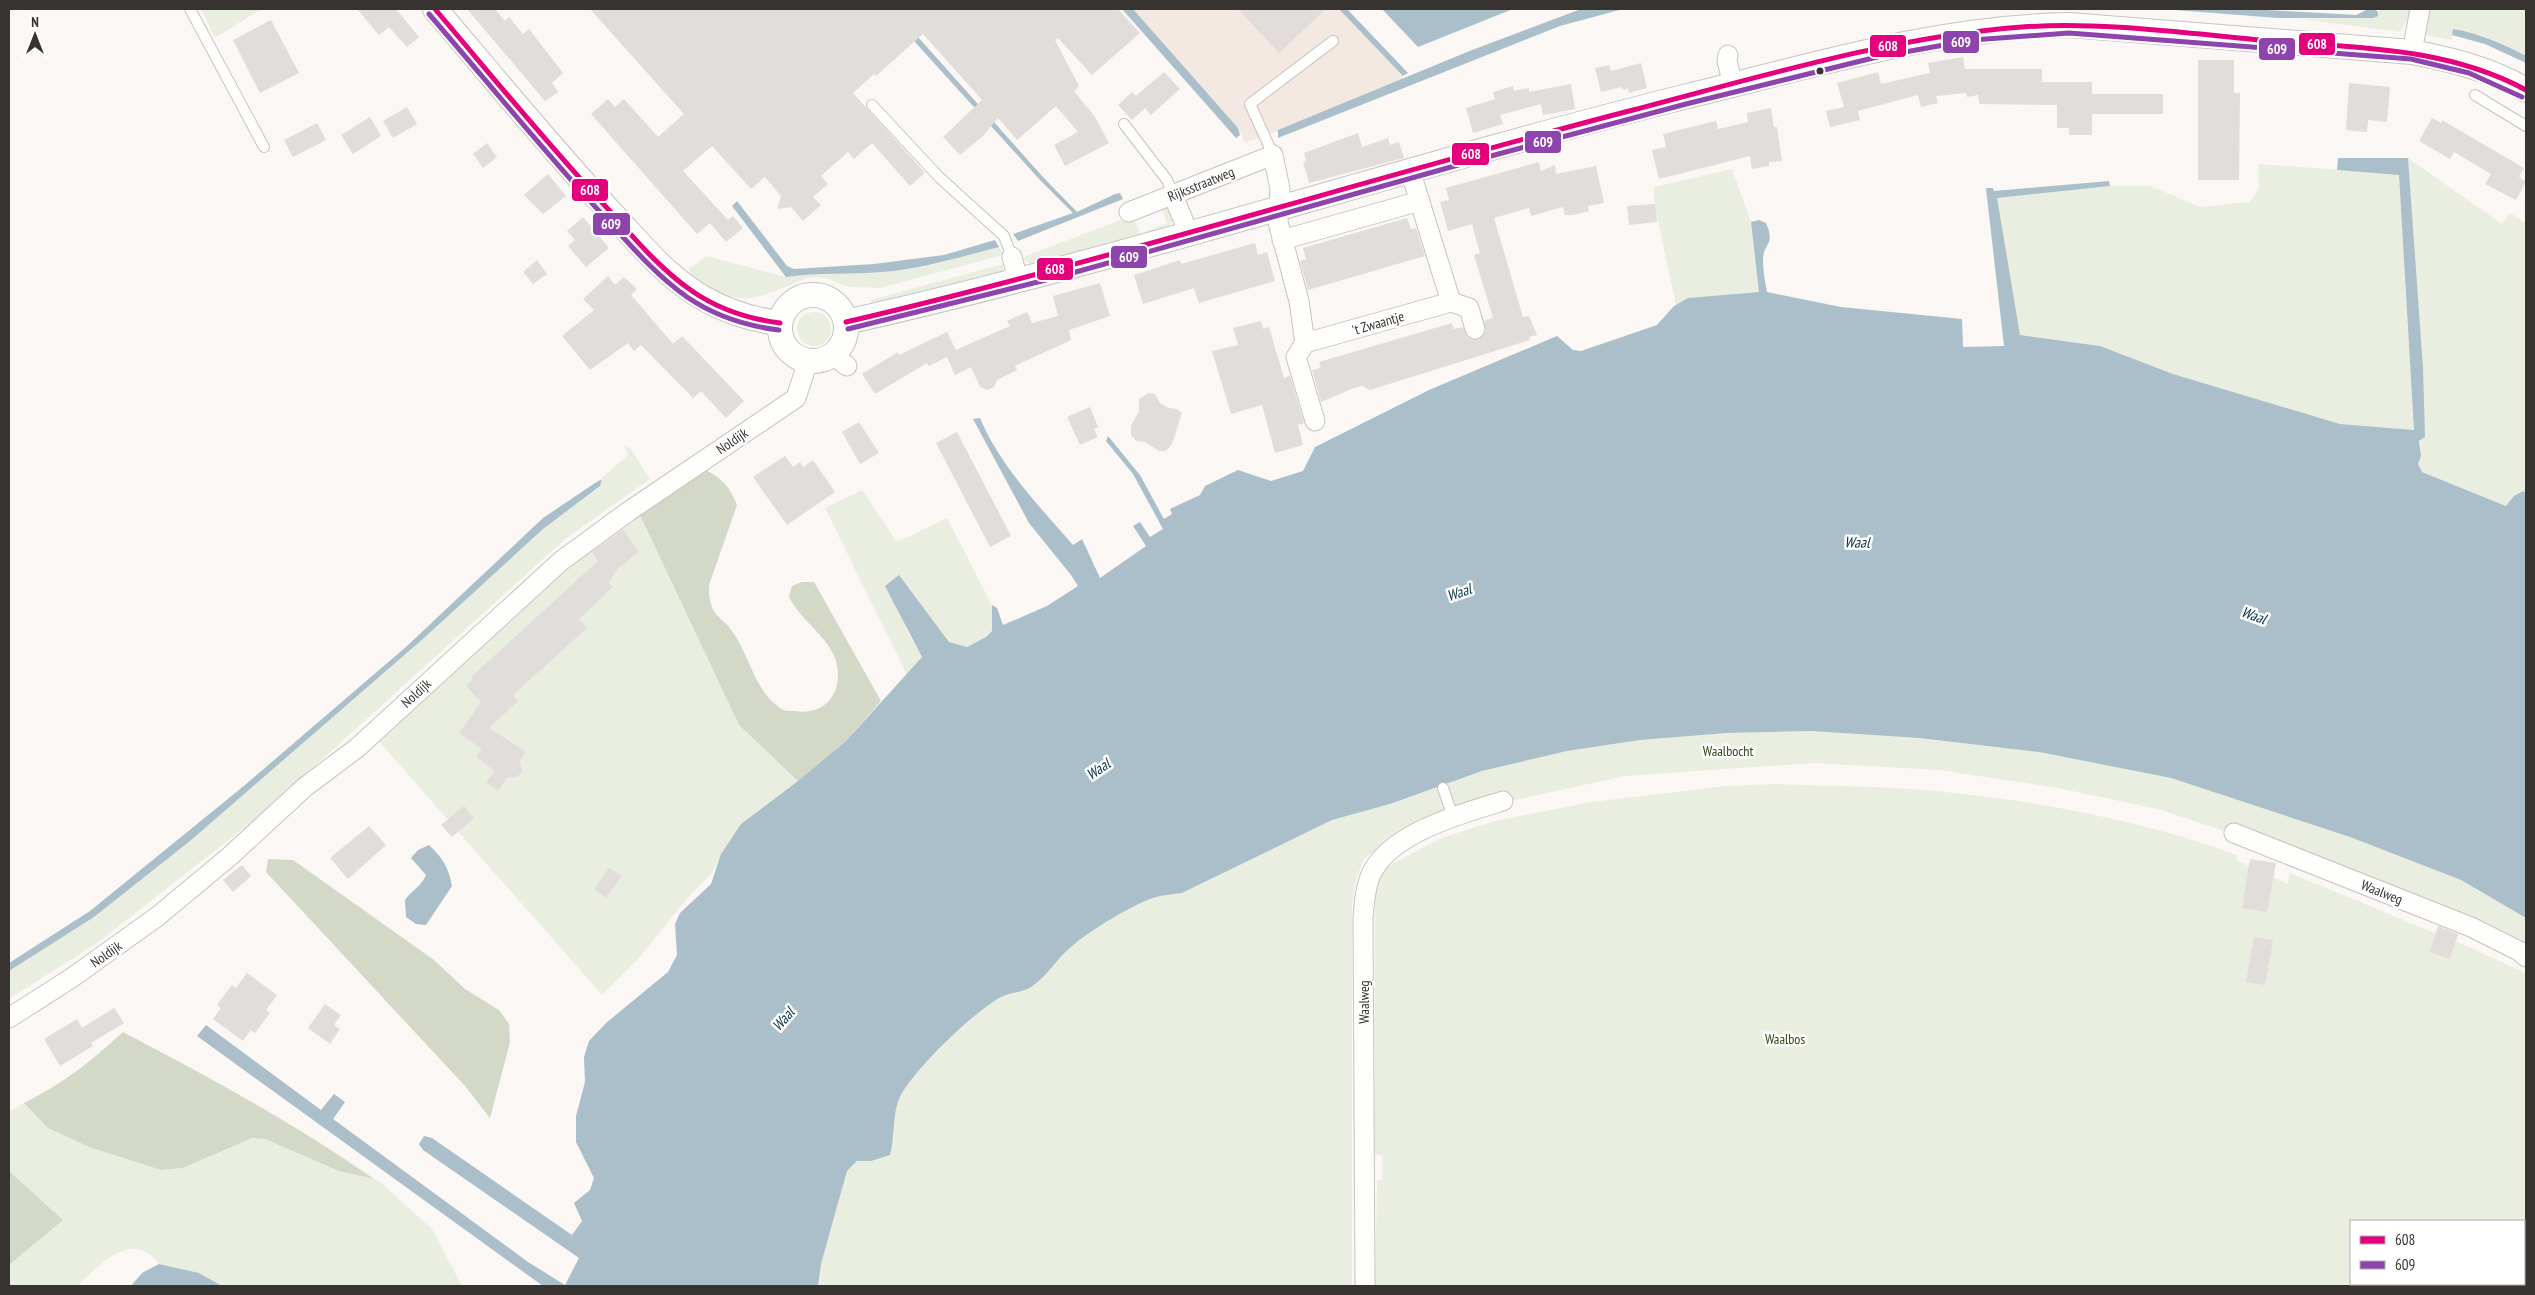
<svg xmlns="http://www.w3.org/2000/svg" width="2535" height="1295" viewBox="0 0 2535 1295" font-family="'PT Sans Narrow',sans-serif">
	<rect width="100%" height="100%" fill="#fbf7f4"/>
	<path fill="#f3e8e2" d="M1133,9H1339L1403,76L1404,84L1245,143L1238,128Z"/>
	<g fill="#eaeee1" fill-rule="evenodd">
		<path d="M201,9H261L215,38Z"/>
		<path d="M2379,9H2413L2400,32L2300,19L2357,18L2378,16Z"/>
		<path d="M2428,9H2526V56C2503,45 2479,32 2453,29L2451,40L2426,35Z"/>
		<path d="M2408,158L2502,224L2510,213L2526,223V493L2523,491L2514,496L2507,506L2422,472L2418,464L2421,456Z"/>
		<path d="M2258,164L2399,174L2414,430L2340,424L2173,374L2100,346L2020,335L1996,198L2110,186H2150L2200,207L2250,202L2259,189Z"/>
		<path d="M1732,169L1751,222L1760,292L1688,298L1676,305L1654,202V187Z"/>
		<path d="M1168,207L1173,220L1167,229L1033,266L1024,260V257L1133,215L1140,234L1167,223L1162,209Z"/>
		<path d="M999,247L1003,255L880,288L850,287L825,278L810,277L762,296L750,298H738L724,295L690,275L689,269L706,256L786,277L809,273L882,272L924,267Z"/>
		<path d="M1003,264V271L998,275L873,308L871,300Z"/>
		<circle cx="814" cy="329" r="17"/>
		<path d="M624,445L630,448L650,479L565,539L264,812L100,941L9,999V971L94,917L190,841L305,741L543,529L600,486L602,480L598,481L628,455Z"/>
		<path d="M862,490L897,542L947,518L992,605V631L986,637L967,647L949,642L899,576L906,629L922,657L907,675L825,508Z"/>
		<path d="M639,513L739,725L798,781L741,824L711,874L686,900L639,958L602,995L376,738L559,570Z"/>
		<path d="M1811,731L1919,738L2039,752L2171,778L2350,837L2461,880L2526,918V949L2239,836L2158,809L2053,787L1939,770L1814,763L1625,776L1459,812L1399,834L1365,858L1356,878L1352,904V1286H818L821,1264L847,1171L857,1161H871L894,1140C894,1131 892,1119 894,1110C901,1080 973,1014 999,998C1009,992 1022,993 1031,987C1048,976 1057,959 1071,947C1089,931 1133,904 1156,897C1164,895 1174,894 1182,893L1332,820L1390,804L1482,771L1567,751L1640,740L1727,733Z"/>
		<path d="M1776,784C1838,787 1901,786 1962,794C2055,804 2148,823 2237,855L2236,860L2288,884L2290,873L2471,948L2521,971L2526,975V1286H1375L1377,1181L1382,1179L1383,1157L1374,1153L1375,899L1377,882L1383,869L1441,838L1495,821L1591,802L1726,786ZM2351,1221H2524V1284H2351Z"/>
		<path d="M24,1103L48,1128L89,1147L161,1170L183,1168L252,1138L265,1139L339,1171L374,1179L380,1182L432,1229L462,1286H222L199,1273L159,1264C132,1227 99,1266 77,1286H9V1265L63,1220L9,1171V1112Z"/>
	</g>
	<g fill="#d3d8c7">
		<path d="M704,469C721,478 730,486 737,505L709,585C709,594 709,603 714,611C718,618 727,623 732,631C750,655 753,689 780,708C783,711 790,711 794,711C826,716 844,692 836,661C829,637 801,621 789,597L792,586L802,582H814L881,701L846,741L798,781L739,725L639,513Z"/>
		<path d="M268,859L293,860L434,960L465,989L499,1010L509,1024L510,1042L490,1118L465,1086L266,872Z"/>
		<path d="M123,1032C209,1077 294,1123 374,1179L339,1171L265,1139L252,1138L183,1168L161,1170L89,1147L48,1128L24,1103C64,1083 90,1062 123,1032Z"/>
		<path d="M9,1171L63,1220L9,1265Z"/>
	</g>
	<g fill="#aabfc9">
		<path d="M885,9H893L1042,176L1077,212L1115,194L1120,193L1123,199L1018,241L1013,234L1073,213L1040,180Z"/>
		<path d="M1122,9H1133L1238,128L1240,135L1236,138Z"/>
		<path d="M1339,9H1347L1408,73L1403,76Z"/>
		<path d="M1382,9H1513L1418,47Z"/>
		<path d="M1581,9H1623L1560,26L1278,138V130L1472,50Z"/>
		<path d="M2161,9H2249L2356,15C2364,12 2370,5 2378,12V16L2373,18H2278Z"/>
		<path d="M2453,29C2479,33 2503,44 2526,56V63L2485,44L2452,35Z"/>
		<path d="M2338,158H2408L2423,368L2425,437L2419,441L2421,456L2418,464L2422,472L2506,506L2514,496L2523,491L2526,493V918L2461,880L2350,837L2171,778L2039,752L1919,738L1811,731L1727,733L1640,740L1567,751L1482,771L1390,804L1332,820L1182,893C1174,894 1164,895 1156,897C1133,904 1089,931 1071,947C1056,959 1048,976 1031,987C1022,993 1009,992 999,998C970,1016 920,1064 902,1093C891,1112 896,1134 890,1155L871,1161H857L847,1171L821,1264L818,1286H543L197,1036L206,1025L321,1110L334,1094L345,1102L333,1119L528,1262L565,1285L579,1258L423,1150L419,1144L424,1136L432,1138L572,1235L582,1221L574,1203L590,1190L594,1178L576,1142V1116L585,1082L584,1057L589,1041L606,1023L668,972L677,955L675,924L680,913L711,884L721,854L741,824L798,781L846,741L922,657L885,586L899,575L949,642L967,647L986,637L992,631V605L997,608L1003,625L1047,606L1078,586L1071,575L1029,523L973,419L980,418C1000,466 1040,507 1073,545L1082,539L1100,578L1146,546L1133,526L1140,522L1150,537L1163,529L1133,474L1106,441L1108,436L1140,475L1164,519L1172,514L1170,509L1200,495L1205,486L1238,470L1271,481L1303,471L1315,447L1429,390L1557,336L1573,350L1581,351L1657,325L1674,306L1688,298L1759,292L1751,222L1759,220L1766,223C1776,245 1763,243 1763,260C1763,271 1765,282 1767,292L1841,307L1962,319L1963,347L2004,346L1986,188H1993L1994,191L2109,181L2110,186L1997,198L2020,335L2100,346L2173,374L2340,424L2414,430L2399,175L2337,170Z"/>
		<path d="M737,201L787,266L794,269L874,264L944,255L995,240L999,247C960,257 922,269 882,272C850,275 818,272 786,277L732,206Z"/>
		<path d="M602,480L600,486L543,529L424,638L190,841L94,917L9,971V963L90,911L245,785L407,646L543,518L598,481Z"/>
		<path d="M429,845C442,857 449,868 452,886L426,925L416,924L406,917L405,900C411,891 422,886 426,875L411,858L418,850Z"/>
		<path d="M159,1264L199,1273L222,1286H131L142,1273Z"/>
	</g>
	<g fill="#e0ddda">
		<path d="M357,9H396L419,37L407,47L389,27L379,35Z"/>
		<path d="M467,9H495L505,21L509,17L523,34L529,29L563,73L552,83L558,92L545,101Z"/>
		<path d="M590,9H1118L1140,33L1092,75L1058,38L1055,40L1079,86L1074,91L1095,117L1109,143L1065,166L1054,145L1078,132L1056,106L1017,140L998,118L983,136L960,155L943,137L982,100L923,34L876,76L874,74L853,93L925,173L910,186L872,143L854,159L848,152L821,176L828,184L813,197L821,205L803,221L791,207L777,209L781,196L765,177L751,189L712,146L683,171L728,220L733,216L743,228L726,242L710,223L697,234L591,114L608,99L615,107L624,99L658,137L684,114Z"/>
		<path d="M1238,9H1326L1279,53Z"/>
		<path d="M271,20L299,73L260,93L233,40Z"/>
		<path d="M1963,57L1965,69H2042V82H2092V94H2163V114H2092V135H2069V128H2057V105L1979,104L1978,95L1967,97L1966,93L1936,96L1938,103L1921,107L1918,95L1858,111L1860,120L1830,127L1826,111L1844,107L1837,83L1878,72L1881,84L1930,73L1928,63Z"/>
		<path d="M2198,60H2234V93H2240L2239,180H2198Z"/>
		<path d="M1641,63L1647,88L1629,93L1628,88L1623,90L1622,87L1601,92L1595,68L1609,65L1611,71Z"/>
		<path d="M1164,72L1180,89L1151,115L1145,108L1132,120L1118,105L1132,92L1136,96Z"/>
		<path d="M2349,83L2390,87L2387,122L2368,120L2367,132L2346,130Z"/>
		<path d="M1571,84L1575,109L1543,115L1541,104L1500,115L1503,124L1473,133L1466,108L1495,99L1493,92L1513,86L1514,91L1529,88V92Z"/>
		<path d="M407,107L417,124L393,138L383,121Z"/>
		<path d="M1771,108L1774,127H1777L1782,161L1769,162V166L1752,169L1750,156L1659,179L1652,150L1666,147L1663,134L1716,121L1718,129L1748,122L1747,113Z"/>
		<path d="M370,117L381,136L353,154L341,135Z"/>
		<path d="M2432,118L2441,123L2442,120L2524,168L2519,177L2526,182L2516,200L2485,184L2491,174L2454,152L2450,159L2419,141Z"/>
		<path d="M317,123L326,140L293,157L284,140Z"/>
		<path d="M1358,133L1362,147L1388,138L1390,145L1399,142L1404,158L1309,183L1303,162L1306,161L1304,153Z"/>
		<path d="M487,143L497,157L483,168L473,154Z"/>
		<path d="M1539,162L1541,171L1555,165L1556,174L1596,166L1604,203L1588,206L1589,211L1573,215H1565L1563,207L1531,216L1529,208L1494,218L1523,317L1529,316L1537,335L1529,337L1530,340L1370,390L1362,386L1354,388L1321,402L1312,370L1321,368L1319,362L1452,323L1454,329L1463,327L1467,337L1472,340L1483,336L1486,331L1484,321L1493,318L1474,255L1480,253L1472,224L1448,231L1440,202L1449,200L1446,188Z"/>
		<path d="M548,174L566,196L543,214L524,195Z"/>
		<path d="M1655,204L1657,222L1629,225L1627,206Z"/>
		<path d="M583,217L609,248L586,267L568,246L575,240L567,231Z"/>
		<path d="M1407,218L1411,229L1416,228L1425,256L1308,290L1300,261L1306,259L1303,248Z"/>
		<path d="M1255,243L1258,255L1267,252L1275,281L1199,303L1194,288L1143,304L1134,275L1180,260L1181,264Z"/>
		<path d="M537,260L547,274L533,284L523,272Z"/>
		<path d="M608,276L615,285L624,277L637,289L631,295L673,344L682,336L744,401L726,418L701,391L693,398L641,345L634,351L628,343L590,370L562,336L594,310L583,299Z"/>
		<path d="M1100,283L1110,316L1069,330L1071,340L1015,366L1017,370L997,380L994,387L987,390L980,387L971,367L955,375L947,357L929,366L927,363L875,394L862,374L898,352L899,355L947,332L956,350L1010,326L1007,321L1027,312L1032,323L1058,316L1053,296Z"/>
		<path d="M1261,321L1263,329L1269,327L1284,378L1290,376L1304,423L1298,425L1303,445L1275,453L1262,405L1231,414L1212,351L1238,345L1233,328Z"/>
		<path d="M1149,393L1155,394L1160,403L1168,408L1177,409L1182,413L1172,444L1166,451H1159L1145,442L1136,441L1131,435V426L1139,411V399Z"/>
		<path d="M1090,407L1098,427L1094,429L1098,437L1080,445L1067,417Z"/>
		<path d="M859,422L879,453L860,464L842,432Z"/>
		<path d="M957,432L1011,536L990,547L936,443Z"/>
		<path d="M785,456L793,467L800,462L803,467L813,460L835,492L787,525L753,477Z"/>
		<path d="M623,530L639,552L618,568L609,583L613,587L579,619L587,628L513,695L518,701L489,728L526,752L520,760L522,773L516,777L507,778L498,791L486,782L495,771L476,757L482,749L459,733L481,702L466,686L473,680L471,677L598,561L592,552Z"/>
		<path d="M464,806L474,818L452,837L441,825Z"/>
		<path d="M369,826L386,845L348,879L330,858Z"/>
		<path d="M2250,859L2276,863L2267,912L2242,908Z"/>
		<path d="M242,865L251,876L233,892L223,880Z"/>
		<path d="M609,868L622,876L606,898L594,889Z"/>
		<path d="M2438,926L2458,934L2450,959L2430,952Z"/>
		<path d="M2254,937L2273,940L2265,985L2246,982Z"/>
		<path d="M247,973L277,995L266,1010L270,1013L255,1033L251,1030L243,1041L213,1019L221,1008L217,1005L232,985L236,988Z"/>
		<path d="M325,1004L341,1015L334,1025L340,1029L330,1044L308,1028Z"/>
		<path d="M114,1008L124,1023L91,1043L93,1046L60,1066L44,1039L77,1019L82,1028Z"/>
	</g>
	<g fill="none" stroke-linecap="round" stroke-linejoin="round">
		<defs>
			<g id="service">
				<path d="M190,9L264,147"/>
				<path d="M2475,95L2526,126"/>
				<path d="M872,105L939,177L1004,236L1012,257"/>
				<path d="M1124,124L1167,180L1173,195"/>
				<path d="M1273,155L1250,104L1333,41"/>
				<path d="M1443,788L1453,817"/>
			</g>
			<g id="minor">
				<path d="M2412,52L2420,9"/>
				<path d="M1728,55L1727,61L1733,85"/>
				<path d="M1173,195L1189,234"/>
				<path d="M1129,212L1273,155L1280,189L1278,222L1299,301L1305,343L1451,302L1410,170"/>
				<path d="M1282,240L1420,201"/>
				<path d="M1012,257L1018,279"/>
				<path d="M1451,302L1469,308L1475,329"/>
				<path d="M1305,343L1296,357L1315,421"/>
				<path d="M833,355L847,366"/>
				<path d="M2234,833L2471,927L2519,951L2526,957"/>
				<path d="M9,1018L73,977L158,916L229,857L305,787L357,748L561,561L629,511L796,398L808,361"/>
				<path d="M1365,1286L1363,918C1364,904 1365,890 1370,877C1386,834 1463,813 1503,801"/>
			</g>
			<g id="tertiary">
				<path d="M435,9C495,79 553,151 616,218C643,247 670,280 705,299C728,312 754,320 780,323"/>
				<circle cx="813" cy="328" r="33"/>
				<path d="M846,322C1128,259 1403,167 1684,97C1811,66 1938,27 2069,25L2412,52C2453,60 2490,69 2526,90"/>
			</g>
		</defs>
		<use href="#service" stroke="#c6c3c1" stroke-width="12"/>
		<use href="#minor" stroke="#c6c3c1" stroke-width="21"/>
		<use href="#tertiary" stroke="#c6c3c1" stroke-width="26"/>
		<use href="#service" stroke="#fefefd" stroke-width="10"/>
		<use href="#minor" stroke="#fefefd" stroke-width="19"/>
		<use href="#tertiary" stroke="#fefefd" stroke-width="24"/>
		<defs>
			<g id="bus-1">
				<path d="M435,9C492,76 548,145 608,209C634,238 660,269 692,291C718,309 749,319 780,323"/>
				<path d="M846,322C1111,260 1370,178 1633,110C1760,77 1890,37 2022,27C2106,21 2198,35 2282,42C2366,48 2450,49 2526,90"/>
			</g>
			<g id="bus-2">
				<path d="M429,14C486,80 541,148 600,212C628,242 654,274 687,297C715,316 746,326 779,330"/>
				<path d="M848,329L1058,277L1476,160L1686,104L1877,57L1972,40L2069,33L2411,59L2469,73L2522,97"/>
			</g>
		</defs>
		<use href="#bus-1" stroke="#fff" stroke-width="9"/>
		<use href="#bus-2" stroke="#fff" stroke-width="9"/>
		<use href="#bus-1" stroke="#e5007d" stroke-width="5"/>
		<use href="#bus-2" stroke="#8e44ad" stroke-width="5"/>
	</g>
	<circle fill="#373331" stroke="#fff" stroke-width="2" cx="1820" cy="71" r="4.5"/>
	<g text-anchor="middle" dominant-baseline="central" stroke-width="5" stroke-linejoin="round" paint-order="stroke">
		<g font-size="14" fill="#373331" stroke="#fff">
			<text transform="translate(1201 184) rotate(-22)">Rijksstraatweg</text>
			<text transform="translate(1378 323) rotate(-16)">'t Zwaantje</text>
			<text transform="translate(732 441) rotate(-34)">Noldijk</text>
			<text transform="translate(416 693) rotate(-43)">Noldijk</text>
			<text transform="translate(2382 892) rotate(22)">Waalweg</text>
			<text transform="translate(106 954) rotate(-35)">Noldijk</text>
			<text transform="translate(1364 1002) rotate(-90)">Waalweg</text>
		</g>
		<g font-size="14" fill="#324315" stroke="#fff">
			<text x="1728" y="751">Waalbocht</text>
			<text x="1785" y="1039">Waalbos</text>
		</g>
		<g font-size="15" font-style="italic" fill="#053447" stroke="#fff">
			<text transform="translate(1857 542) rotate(1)">Waal</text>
			<text transform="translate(1459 592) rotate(-19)">Waal</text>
			<text transform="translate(2254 615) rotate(20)">Waal</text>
			<text transform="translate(1098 769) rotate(-34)">Waal</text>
			<text transform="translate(783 1019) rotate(-49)">Waal</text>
		</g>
	</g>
	<g stroke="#fff" stroke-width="2">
		<rect x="1942" y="30" width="38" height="24" rx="5" fill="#8e44ad"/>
		<rect x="2298" y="32" width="38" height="24" rx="5" fill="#e5007d"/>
		<rect x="1869" y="34" width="38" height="24" rx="5" fill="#e5007d"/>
		<rect x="2258" y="37" width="38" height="24" rx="5" fill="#8e44ad"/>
		<rect x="1524" y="130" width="38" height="24" rx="5" fill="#8e44ad"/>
		<rect x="1451" y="142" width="39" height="24" rx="5" fill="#e5007d"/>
		<rect x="571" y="178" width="38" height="24" rx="5" fill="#e5007d"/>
		<rect x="592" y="212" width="39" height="24" rx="5" fill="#8e44ad"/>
		<rect x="1110" y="245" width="38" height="24" rx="5" fill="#8e44ad"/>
		<rect x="1036" y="257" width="38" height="24" rx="5" fill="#e5007d"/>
	</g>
	<g font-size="14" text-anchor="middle" font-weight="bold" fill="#fff">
		<text x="1961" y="47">609</text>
		<text x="2317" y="49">608</text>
		<text x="1888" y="51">608</text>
		<text x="2277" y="54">609</text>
		<text x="1543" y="147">609</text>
		<text x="1471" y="159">608</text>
		<text x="590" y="195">608</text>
		<text x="611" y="229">609</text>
		<text x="1129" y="262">609</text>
		<text x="1055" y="274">608</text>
	</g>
	<rect width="2535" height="1295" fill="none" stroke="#373331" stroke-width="20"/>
	<rect x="2350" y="1220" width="175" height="65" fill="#ffffff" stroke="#afadad"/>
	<rect x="2360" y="1236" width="25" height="8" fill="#e5007d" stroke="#afadad"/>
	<text x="2395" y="1245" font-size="15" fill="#373331">608</text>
	<rect x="2360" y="1261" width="25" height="8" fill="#8e44ad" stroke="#afadad"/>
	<text x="2395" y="1270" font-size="15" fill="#373331">609</text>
	<g transform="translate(35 35)" stroke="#ffffff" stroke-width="4" paint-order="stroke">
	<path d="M0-4L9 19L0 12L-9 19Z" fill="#373331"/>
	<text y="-8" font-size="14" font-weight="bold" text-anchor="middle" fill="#373331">N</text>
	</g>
</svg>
